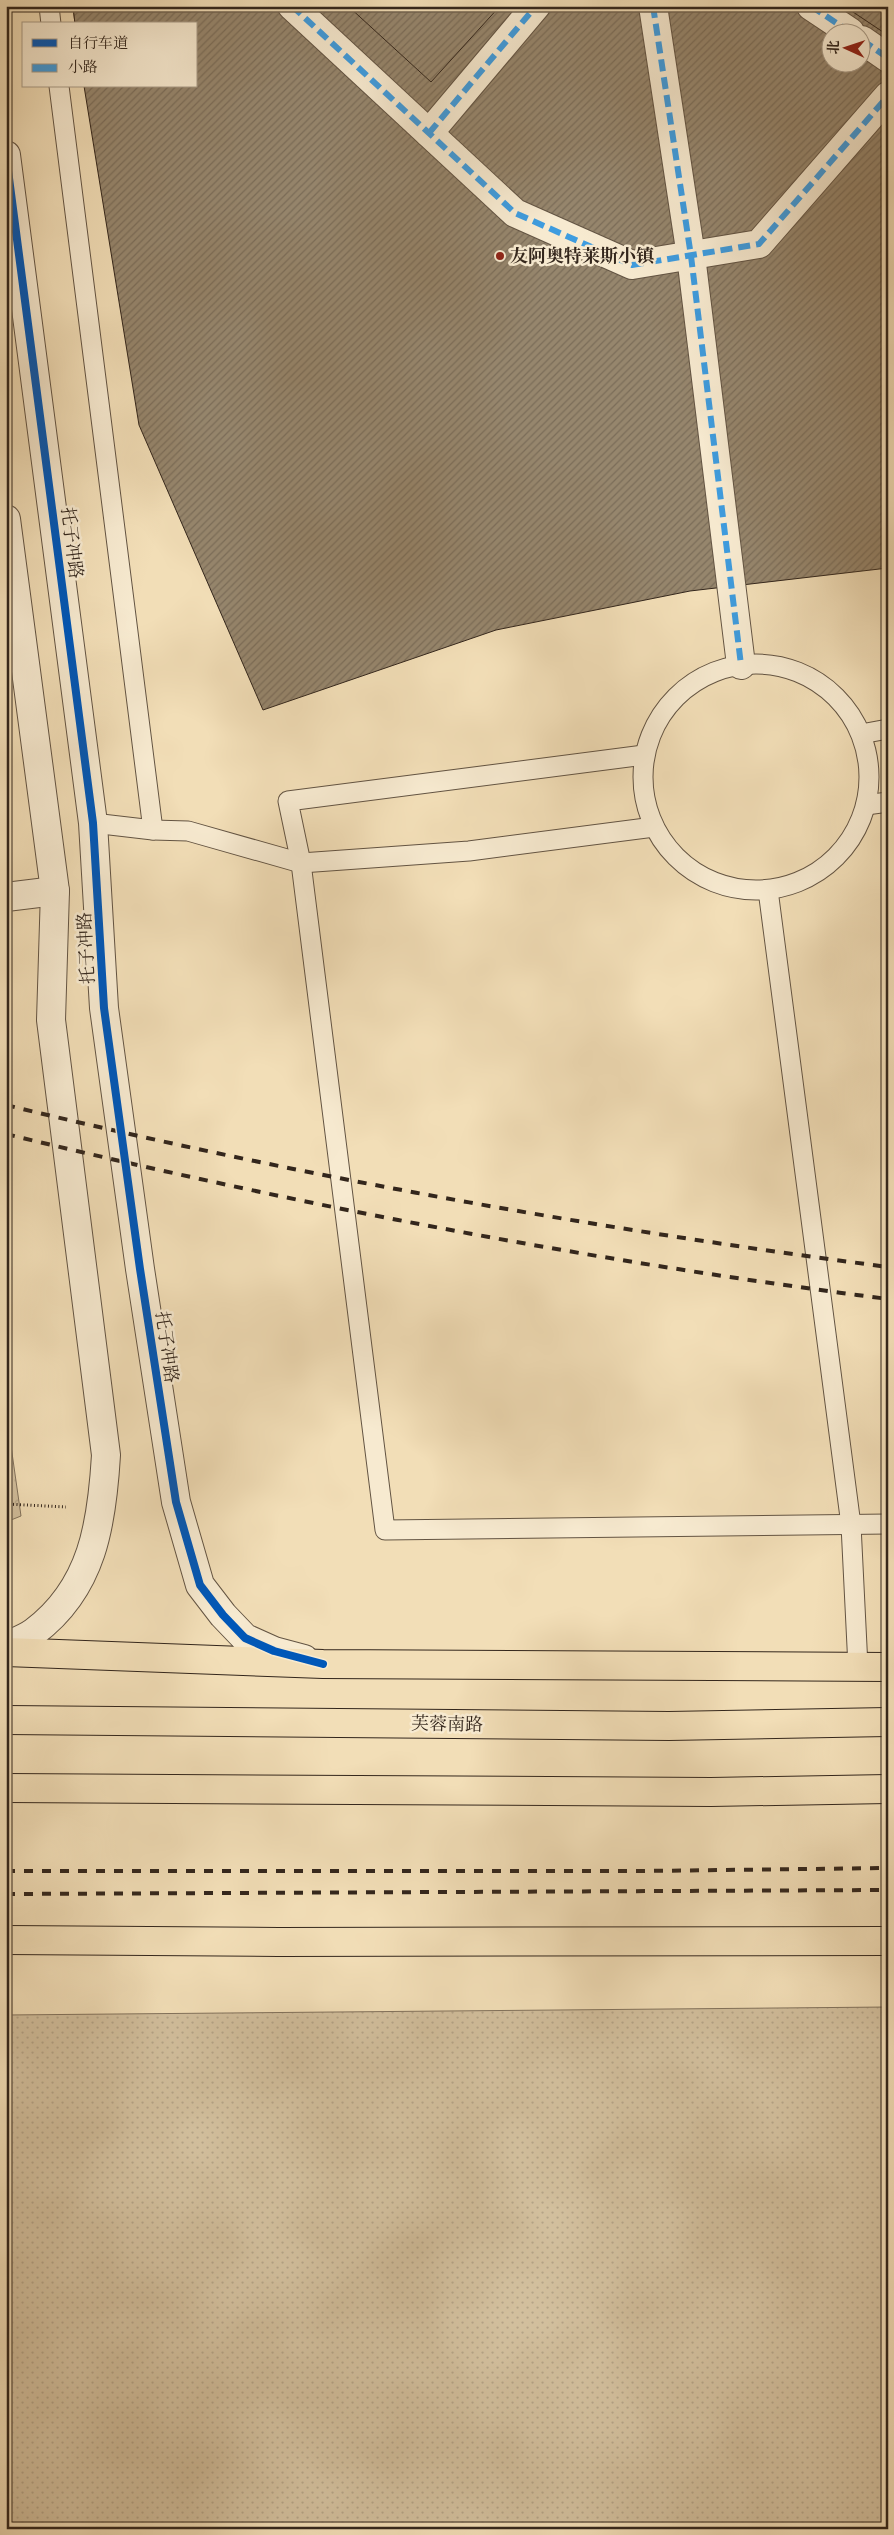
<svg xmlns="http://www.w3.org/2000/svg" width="894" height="2535" viewBox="0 0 894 2535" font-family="'IM FELL Great Primer','Noto Serif SC',serif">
	<defs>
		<pattern id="grass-dots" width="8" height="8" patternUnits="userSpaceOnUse" patternTransform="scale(1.25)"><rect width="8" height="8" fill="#d2bf9d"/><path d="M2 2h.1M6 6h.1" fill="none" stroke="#b5a487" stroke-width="1.8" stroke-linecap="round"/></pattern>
		<pattern id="park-crowns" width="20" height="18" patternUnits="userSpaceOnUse" patternTransform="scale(1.25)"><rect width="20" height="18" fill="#d2bf9d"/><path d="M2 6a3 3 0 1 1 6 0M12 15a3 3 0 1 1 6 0" fill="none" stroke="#b5a487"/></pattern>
		<pattern id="building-hatch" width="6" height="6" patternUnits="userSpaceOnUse" patternTransform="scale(1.25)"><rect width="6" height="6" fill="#96866d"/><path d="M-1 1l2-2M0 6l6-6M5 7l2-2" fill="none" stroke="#7b6d59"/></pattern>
	</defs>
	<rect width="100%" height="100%" fill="#f2deb7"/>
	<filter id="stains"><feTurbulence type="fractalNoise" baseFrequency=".004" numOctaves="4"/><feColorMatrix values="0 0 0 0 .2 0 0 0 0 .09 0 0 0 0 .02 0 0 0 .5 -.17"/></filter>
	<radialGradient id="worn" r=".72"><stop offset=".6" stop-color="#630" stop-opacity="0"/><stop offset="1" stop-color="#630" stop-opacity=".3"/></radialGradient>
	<path fill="url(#grass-dots)" stroke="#82725c" d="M888,2007V2529H6V2015Z"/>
	<path fill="url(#park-crowns)" stroke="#82725c" d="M6,1411L21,1516L6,1522Z"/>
	<g fill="url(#building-hatch)" stroke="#33261c" fill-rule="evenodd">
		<path d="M73,6H231L379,141L293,237L127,86H196V24H75Z"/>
		<path d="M73,6H888V568L690,591L496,630L263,710L139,425L84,86H196V24H75ZM832,32H862V62H832Z"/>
		<path d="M348,6H500L431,82Z"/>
		<path d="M844,6H888V32L886,34Z"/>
	</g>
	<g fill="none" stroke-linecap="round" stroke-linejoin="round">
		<defs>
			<g id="service">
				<path d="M49,6L51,24"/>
				<path d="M59,86L153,830"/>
				<circle cx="756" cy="777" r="113"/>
				<path d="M861,734L888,729"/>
				<path d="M644,755L288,801L301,863L385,1530L888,1524"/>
				<path d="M866,805L888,802"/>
				<path d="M93,823L153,830L188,831L301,863L469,851L654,827"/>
				<path d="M768,890L851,1525L858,1667"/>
			</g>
			<g id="pedestrian">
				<path d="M292,6L515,213L632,265L759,244L888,96"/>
				<path d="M653,6L691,256L741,665"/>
				<path d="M811,6L850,32"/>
				<path d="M862,40L888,58"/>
				<path d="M429,133L536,6"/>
			</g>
			<path id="minor" d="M6,897L55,891"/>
			<g id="tertiary">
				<path d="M6,155L93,823L104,1008L140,1269L176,1502L200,1585L223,1615L245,1638L274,1651L304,1659"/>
				<path d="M6,519L55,891L51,1020L106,1455C102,1523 93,1588 34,1632C26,1638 15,1642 6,1646"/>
			</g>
			<g id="primary">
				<path d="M6,1652L323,1664L888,1667"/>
				<path d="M6,1940L279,1942L888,1941"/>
			</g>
			<g id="trunk">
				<path d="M6,1720L669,1726L888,1722"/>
				<path d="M6,1788L711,1792L888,1789"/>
			</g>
		</defs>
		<use href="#service" stroke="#635443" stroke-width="21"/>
		<use href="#pedestrian" stroke="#635443" stroke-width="30"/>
		<use href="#minor" stroke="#635443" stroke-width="30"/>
		<use href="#tertiary" stroke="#635443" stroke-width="30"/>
		<use href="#primary" stroke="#33261c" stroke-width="30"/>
		<use href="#trunk" stroke="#33261c" stroke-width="30"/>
		<path stroke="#33261c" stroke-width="3" stroke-dasharray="1 2.5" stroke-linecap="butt" d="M6,1504L66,1507"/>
		<use href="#service" stroke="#f7ead0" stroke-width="19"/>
		<use href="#pedestrian" stroke="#f7ead0" stroke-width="28"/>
		<use href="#minor" stroke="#f7ead0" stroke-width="28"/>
		<use href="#tertiary" stroke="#f7ead0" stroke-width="28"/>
		<use href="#primary" stroke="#f2deb7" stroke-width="28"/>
		<use href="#trunk" stroke="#f2deb7" stroke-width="28"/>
		<g stroke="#33261c" stroke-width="4" stroke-dasharray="9 9" stroke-linecap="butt">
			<path d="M6,1105C297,1176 591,1228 888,1267"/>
			<path d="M6,1134C297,1205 591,1261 888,1299"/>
			<path d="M6,1871H642L888,1868"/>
			<path d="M6,1894L888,1890"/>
		</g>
		<g stroke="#3e9cdf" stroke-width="6" stroke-dasharray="12 6" stroke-linecap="butt">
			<path d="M292,6L515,213L632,265L759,244L888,96"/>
			<path d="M653,6L691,256L741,665"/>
			<path d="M811,6L850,32"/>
			<path d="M862,40L888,58"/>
			<path d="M429,133L536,6"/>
		</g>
		<defs>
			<path id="cycleway" d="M6,155L93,823L104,1008L140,1269L176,1502L200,1585L223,1615L245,1638L274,1651L323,1664"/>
		</defs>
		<use href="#cycleway" stroke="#f7ead0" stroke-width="11"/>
		<use href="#cycleway" stroke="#0057b8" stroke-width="8"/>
	</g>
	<circle fill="#8f2418" stroke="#f7ead0" stroke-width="2" cx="500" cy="256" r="5"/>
	<g text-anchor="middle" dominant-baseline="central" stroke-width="5" stroke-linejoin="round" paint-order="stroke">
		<g font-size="18" font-weight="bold" fill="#33261c" stroke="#f7ead0" text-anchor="start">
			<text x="510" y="256">友阿奥特莱斯小镇</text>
		</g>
		<g font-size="18" fill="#33261c" stroke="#f7ead0">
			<text transform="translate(72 543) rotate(83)">托子冲路</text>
			<text transform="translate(86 948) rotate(-93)">托子冲路</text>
			<text transform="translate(167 1347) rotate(82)">托子冲路</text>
			<text transform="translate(447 1724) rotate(1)">芙蓉南路</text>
		</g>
	</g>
	<rect width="894" height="2535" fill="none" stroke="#f2deb7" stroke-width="25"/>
	<rect x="8" y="8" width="879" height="2520" fill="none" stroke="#33261c" stroke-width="2.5"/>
	<rect x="12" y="12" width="869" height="2510" fill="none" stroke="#33261c"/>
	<rect x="22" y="22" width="175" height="65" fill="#f7ead0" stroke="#a99c88"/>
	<rect x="32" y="39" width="25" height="8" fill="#0057b8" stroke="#a99c88"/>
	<text x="68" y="48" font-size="15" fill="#33261c">自行车道</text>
	<rect x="32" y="64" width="25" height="8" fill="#3e9cdf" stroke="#a99c88"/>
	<text x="68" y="72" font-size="15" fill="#33261c">小路</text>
	<g transform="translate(846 48) rotate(273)"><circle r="24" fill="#f7ead0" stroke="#a99c88"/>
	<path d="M0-4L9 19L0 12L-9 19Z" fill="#8f2418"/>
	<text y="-8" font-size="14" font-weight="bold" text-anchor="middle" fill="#33261c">北</text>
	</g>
	<rect width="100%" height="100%" filter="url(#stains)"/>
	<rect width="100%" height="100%" fill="url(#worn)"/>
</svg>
